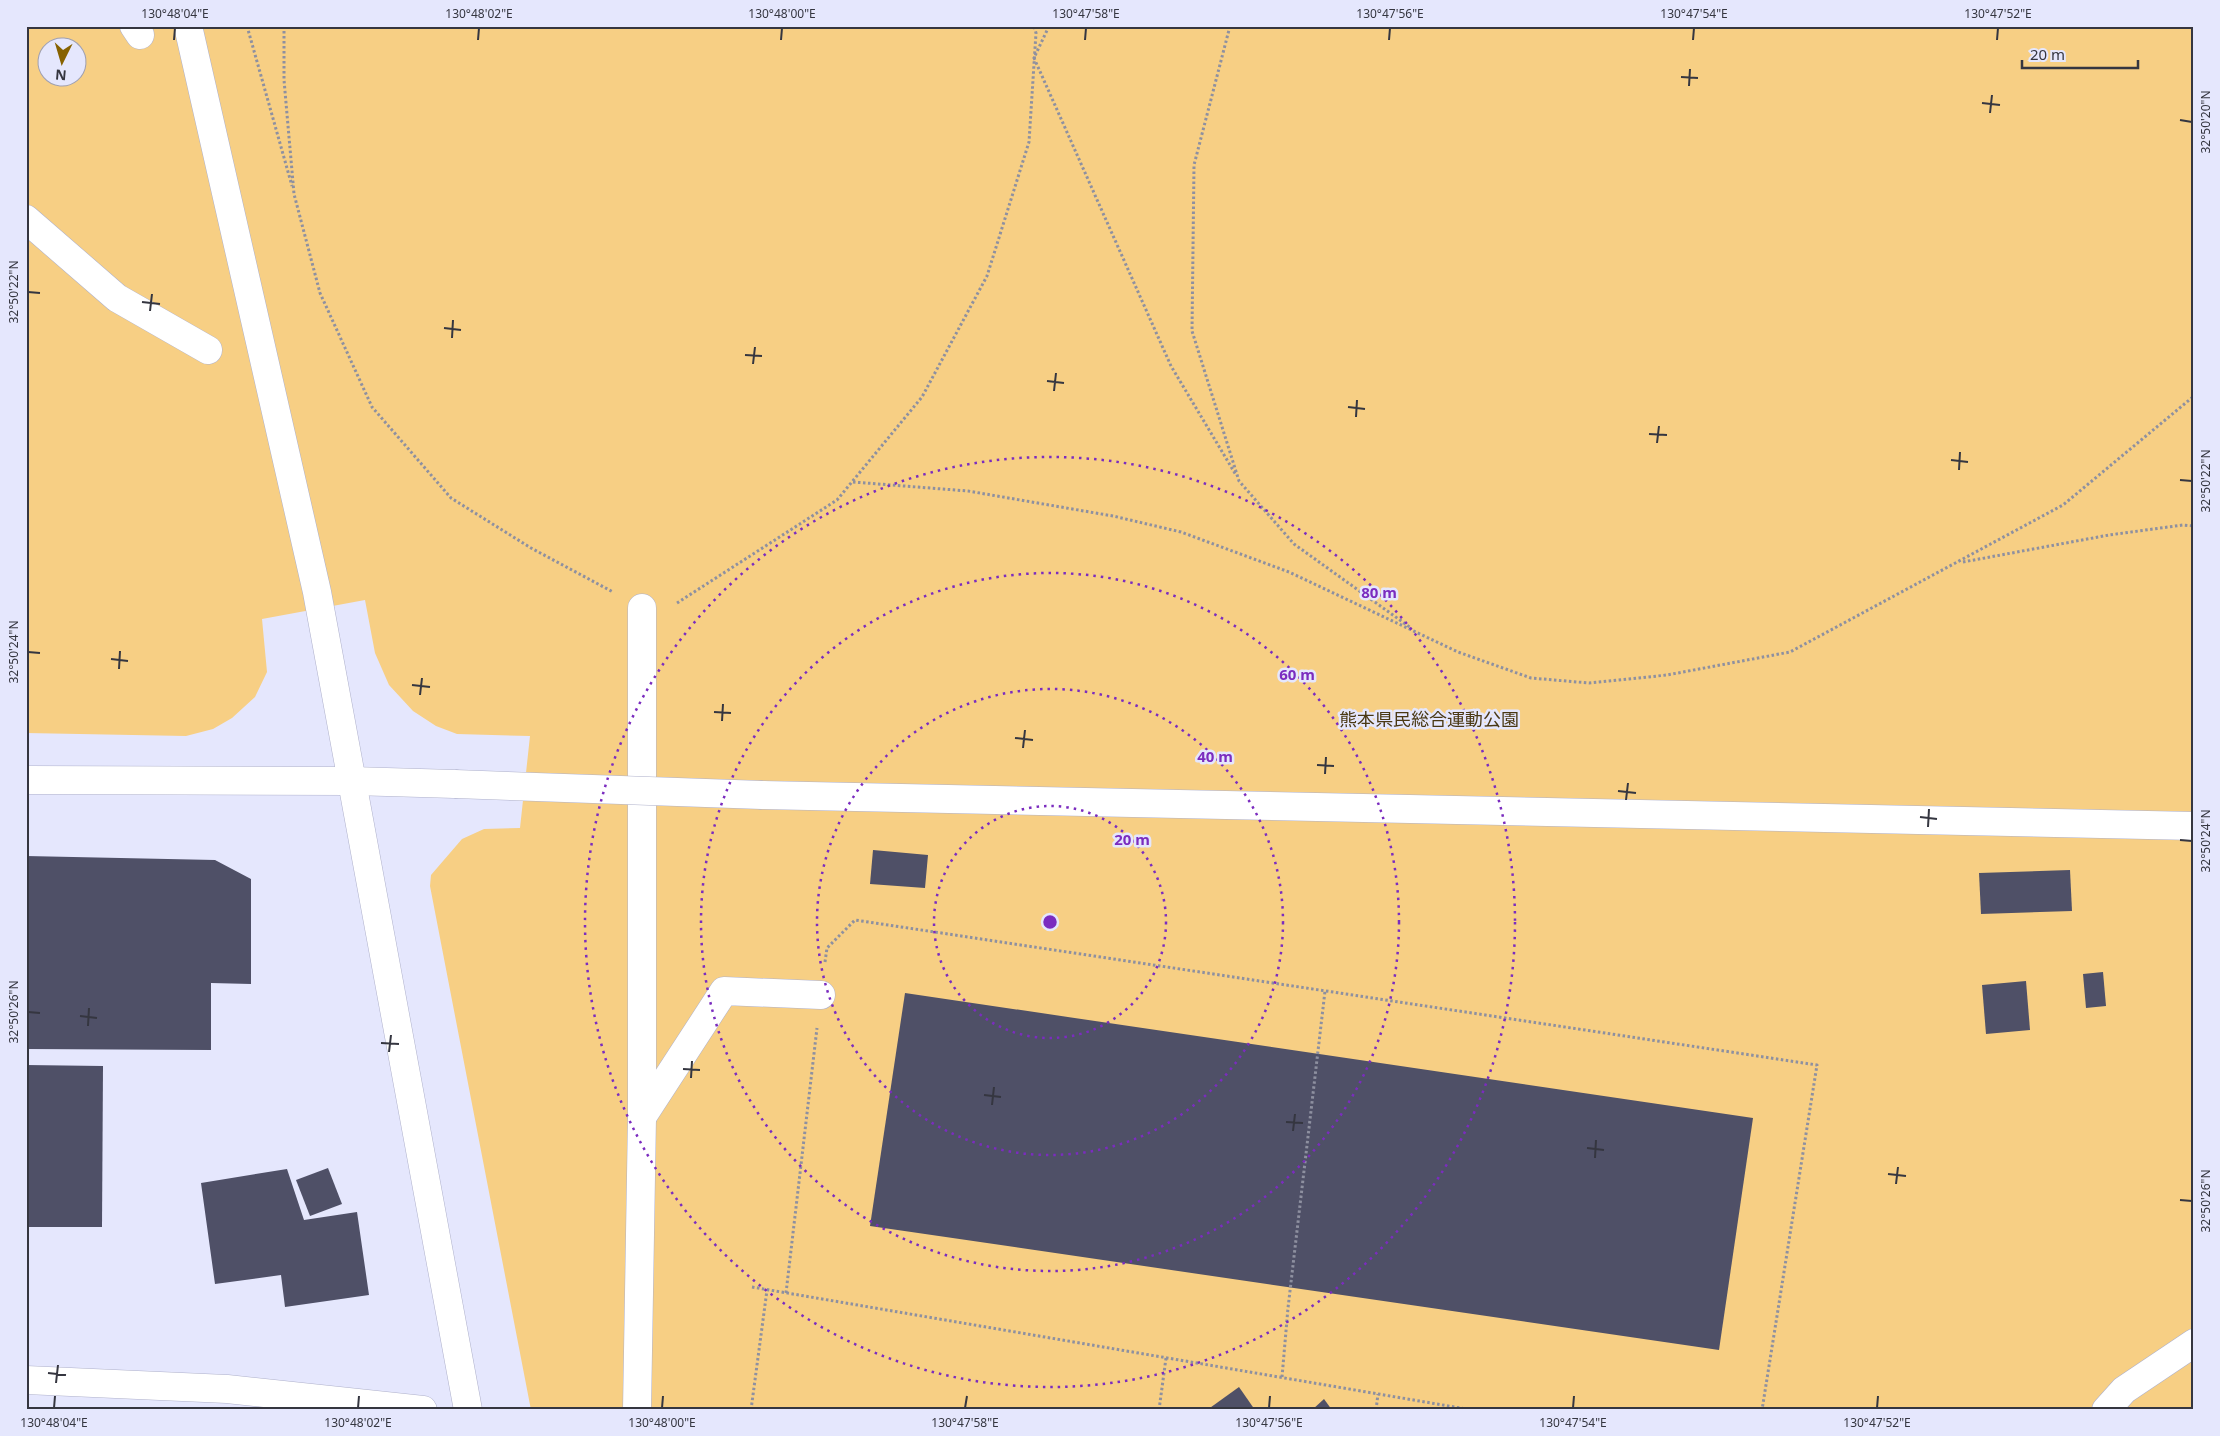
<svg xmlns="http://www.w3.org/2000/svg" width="2220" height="1436" viewBox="0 0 2220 1436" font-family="'Noto Sans','Noto Sans JP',sans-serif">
	<rect width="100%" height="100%" fill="#e5e7fd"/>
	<path fill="#f7cf84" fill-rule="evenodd" d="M26,26H2194V1410H531L430,886L431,875L462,839L484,829L520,828L530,736L457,734L436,726L413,711L389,685L375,653L365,600L262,619L267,672L255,697L232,718L213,729L186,736L26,733ZM48,48H78V78H48Z"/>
	<g fill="#4f5067">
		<path d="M873,850L928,855L925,888L870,884Z"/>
		<path d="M26,856L215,860L251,879V984L211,983V1050L26,1049Z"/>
		<path d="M2070,870L2072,911L1981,914L1979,873Z"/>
		<path d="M2103,972L2106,1006L2086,1008L2083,974Z"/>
		<path d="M2026,981L2030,1030L1986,1034L1982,985Z"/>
		<path d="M905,993L1753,1118L1719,1350L870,1226Z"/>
		<path d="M26,1065L103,1066L102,1227H26Z"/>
		<path d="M328,1168L342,1204L310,1216L296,1180Z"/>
		<path d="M287,1169L304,1220L357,1212L369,1295L285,1307L281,1275L215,1284L201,1183Z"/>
		<path d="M1239,1387L1255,1410H1207Z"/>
		<path d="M1324,1399L1332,1410H1312Z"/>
	</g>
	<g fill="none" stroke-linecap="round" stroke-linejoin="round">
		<defs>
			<g id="minor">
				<path d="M134,26L140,35"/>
				<path d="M188,26L317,592L468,1410"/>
				<path d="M26,219L117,298L208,350"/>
				<path d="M26,780L352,781L455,784"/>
				<path d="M762,795L2194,826"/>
				<path d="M642,1117L724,991L821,995"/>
				<path d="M26,1380L227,1389L423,1410"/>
				<path d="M637,1410L642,1117V608"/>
				<path d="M2106,1410L2124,1390L2194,1343"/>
			</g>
		</defs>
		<use href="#minor" stroke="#afb1cb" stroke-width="29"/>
		<g stroke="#8e90a0" stroke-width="3" stroke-dasharray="2.5 2.5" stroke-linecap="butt">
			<path d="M247,26L292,186"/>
			<path d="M284,26V80L294,194L320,293L372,407L451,498L531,548L613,592"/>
			<path d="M1049,26L1034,58L1171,366L1236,475"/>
			<path d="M1230,26L1194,165L1192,331L1239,481L1294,544L1411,628"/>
			<path d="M853,482L968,491L1113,516L1181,532L1289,572L1458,652L1531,678L1589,683L1667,675L1790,652L2063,505L2194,396"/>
			<path d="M1963,562L2109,535L2183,525L2194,526"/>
			<path d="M677,603L837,500L922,397L987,276L1029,142L1036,33L1034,26"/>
			<path d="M825,962L827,948L855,920L1817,1065L1762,1410"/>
			<path d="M752,1287L1472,1410"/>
			<path d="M786,1293L817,1028"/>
			<path d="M1282,1377L1288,1308L1325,991"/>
			<path d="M751,1410L767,1290"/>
			<path d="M1159,1410L1166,1358"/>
			<path d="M1376,1410L1378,1394"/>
		</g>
		<use href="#minor" stroke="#fff" stroke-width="28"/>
		<defs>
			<path id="minor-bridge" d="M455,784L762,795"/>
		</defs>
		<use href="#minor-bridge" stroke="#afb1cb" stroke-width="29" stroke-linecap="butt"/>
		<use href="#minor-bridge" stroke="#fff" stroke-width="28"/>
	</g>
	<path fill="none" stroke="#353640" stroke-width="2" d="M174,40L175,28M478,40L479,28M781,40L782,28M1085,40L1086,28M1389,40L1390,28M1693,40L1694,28M1997,40L1998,28M1681,77L1698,78M1689,86L1690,69M1982,103L2000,105M1990,113L1992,95M2180,120L2192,122M28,292L40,293M142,302L160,304M150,311L152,294M444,328L461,330M452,338L453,320M745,355L762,356M753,364L755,347M1047,381L1064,383M1054,391L1056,373M1348,407L1365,409M1356,417L1357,400M1649,434L1667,435M1657,443L1659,426M1951,460L1968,462M1959,470L1960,452M2180,480L2192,481M28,652L40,653M111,659L128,661M119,669L120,651M412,685L430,687M420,695L422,678M714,712L731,713M722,721L723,704M1015,738L1033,740M1023,748L1025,730M1317,765L1334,766M1325,774L1326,757M1618,791L1636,793M1626,800L1628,783M1920,817L1937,819M1928,827L1929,809M2180,840L2192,841M28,1012L40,1013M80,1016L97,1018M88,1026L89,1008M381,1043L399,1044M389,1052L391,1035M683,1069L700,1070M691,1078L692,1061M984,1095L1001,1097M992,1105L994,1087M1286,1122L1303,1123M1293,1131L1295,1114M1587,1148L1604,1150M1595,1158L1596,1140M1888,1174L1906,1176M1896,1184L1898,1167M2180,1200L2192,1201M48,1373L66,1375M56,1383L58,1365M54,1408L55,1396M358,1408L359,1396M662,1408L663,1396M965,1408L967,1396M1269,1408L1270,1396M1573,1408L1574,1396M1877,1408L1878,1396"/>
	<g fill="none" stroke="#7b2cbf" stroke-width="2.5" stroke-dasharray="2.5 5">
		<circle cx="1050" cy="922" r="116"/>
		<circle cx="1050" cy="922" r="233"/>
		<circle cx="1050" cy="922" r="349"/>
		<circle cx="1050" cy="922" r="465"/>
	</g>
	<g text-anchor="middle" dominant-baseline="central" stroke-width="5" stroke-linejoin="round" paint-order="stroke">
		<g font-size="18" fill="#4a3813" stroke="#e5e7fd">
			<text x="1429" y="719">熊本県民総合運動公園</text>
		</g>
	</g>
	<circle cx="1050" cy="922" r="8" fill="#7b2cbf" stroke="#e5e7fd" stroke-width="2.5"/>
	<g font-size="15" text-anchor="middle" font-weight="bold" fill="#7b2cbf" stroke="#e5e7fd" stroke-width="5" stroke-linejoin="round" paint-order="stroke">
		<text x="1379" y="598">80 m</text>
		<text x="1297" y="680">60 m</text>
		<text x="1215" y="762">40 m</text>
		<text x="1132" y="845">20 m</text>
	</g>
	<rect width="2220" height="1436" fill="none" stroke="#e5e7fd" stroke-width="55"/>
	<g transform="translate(62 62) rotate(185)"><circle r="24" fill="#e5e7fd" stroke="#9fa0b1"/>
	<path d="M0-4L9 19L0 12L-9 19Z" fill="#876200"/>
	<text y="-8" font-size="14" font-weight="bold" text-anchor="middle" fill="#353640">N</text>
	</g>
	<path d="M2022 60v8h116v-8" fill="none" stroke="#353640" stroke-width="2.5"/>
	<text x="2030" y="60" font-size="15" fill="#353640" stroke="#e5e7fd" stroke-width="4" paint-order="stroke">20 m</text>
	<rect x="28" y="28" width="2164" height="1380" fill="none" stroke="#353640" stroke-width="2"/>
	<g font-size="12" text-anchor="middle" fill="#353640">
		<text x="175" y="18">130°48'04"E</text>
		<text x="479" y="18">130°48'02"E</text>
		<text x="782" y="18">130°48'00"E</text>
		<text x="1086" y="18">130°47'58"E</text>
		<text x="1390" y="18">130°47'56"E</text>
		<text x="1694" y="18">130°47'54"E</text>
		<text x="1998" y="18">130°47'52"E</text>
		<text transform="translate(2206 122) rotate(-90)" y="4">32°50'20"N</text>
		<text transform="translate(14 292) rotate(-90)" y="4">32°50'22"N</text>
		<text transform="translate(2206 481) rotate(-90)" y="4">32°50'22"N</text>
		<text transform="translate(14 652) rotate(-90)" y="4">32°50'24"N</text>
		<text transform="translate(2206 841) rotate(-90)" y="4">32°50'24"N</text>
		<text transform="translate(14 1012) rotate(-90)" y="4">32°50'26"N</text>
		<text transform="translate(2206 1201) rotate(-90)" y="4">32°50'26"N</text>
		<text x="54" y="1427">130°48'04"E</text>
		<text x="358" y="1427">130°48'02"E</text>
		<text x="662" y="1427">130°48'00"E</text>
		<text x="965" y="1427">130°47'58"E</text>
		<text x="1269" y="1427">130°47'56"E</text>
		<text x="1573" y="1427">130°47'54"E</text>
		<text x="1877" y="1427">130°47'52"E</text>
	</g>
</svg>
